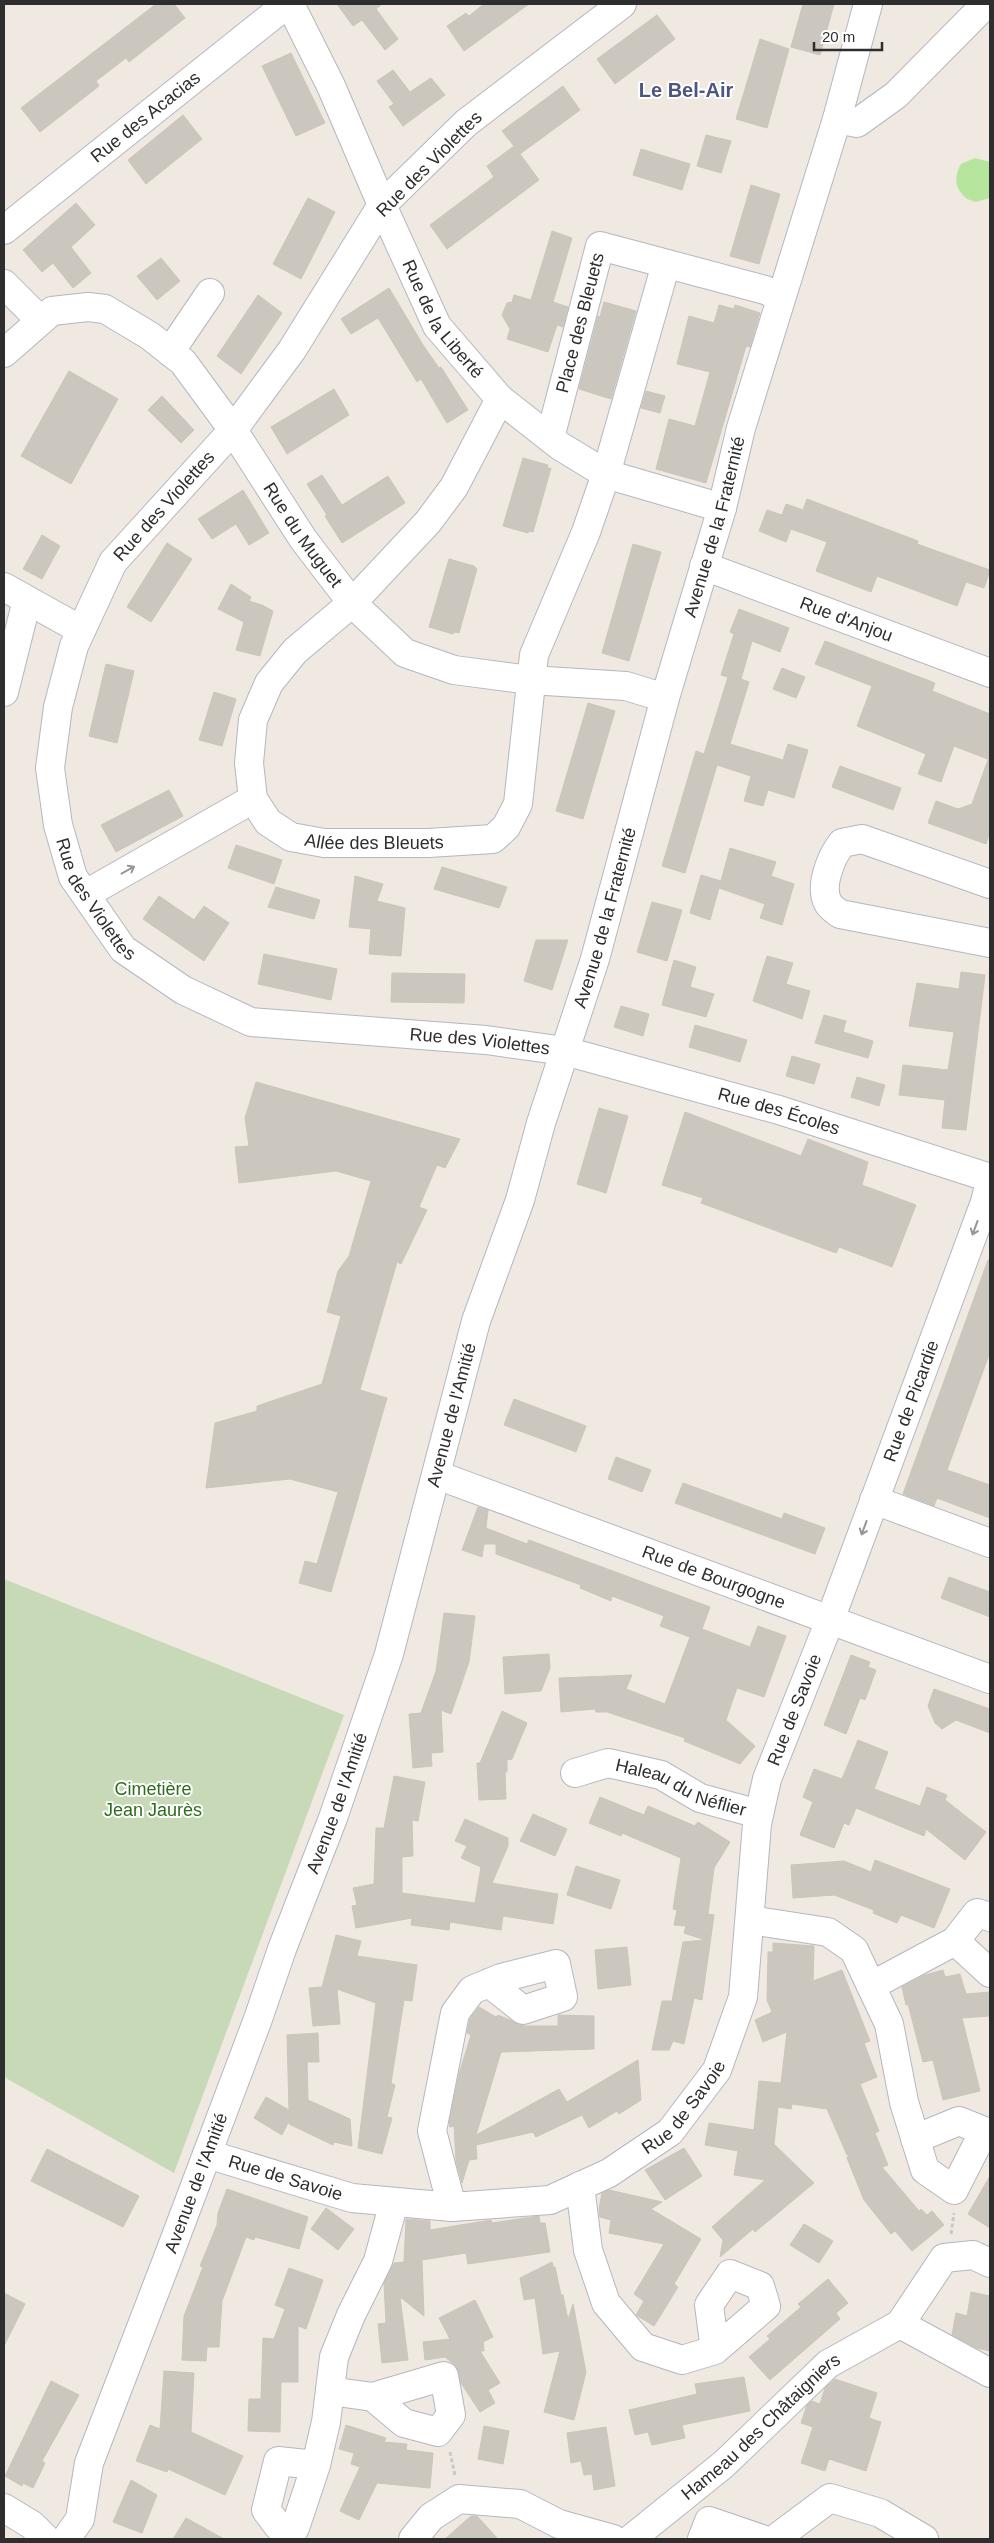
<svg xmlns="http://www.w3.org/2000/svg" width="994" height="2543" viewBox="0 0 994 2543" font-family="Helvetica,sans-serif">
	<rect width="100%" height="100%" fill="#efe9e1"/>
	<path fill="#b6e59e" d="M975,158L990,162V198L976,202L967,199C955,189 953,178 961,164Z"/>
	<path fill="#c8d9b8" d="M4,1579L344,1715L174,2173L4,2077Z"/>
	<g fill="#cbc7bf" stroke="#cbc5ba">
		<path d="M156,4H174L185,18L129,62L126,58L96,81L99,86L40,132L21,108Z"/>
		<path d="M337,4H382L376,9L398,39L385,50L362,20L353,26Z"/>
		<path d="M484,4H529L464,51L447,26L466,13L469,16Z"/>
		<path d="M803,4H834L820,55L791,47Z"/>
		<path d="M657,15L675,39L615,84L597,59Z"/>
		<path d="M760,39L789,49L767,128L736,119Z"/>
		<path d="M291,53L325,123L296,136L262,66Z"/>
		<path d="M393,70L410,92L431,78L445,95L403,126L389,107L394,104L377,81Z"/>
		<path d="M563,86L580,110L520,154L539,180L447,249L430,225L494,177L487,166L514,146L502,131Z"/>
		<path d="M183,115L202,139L146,184L128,160Z"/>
		<path d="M706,135L731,141L721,173L697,166Z"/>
		<path d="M641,149L690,164L682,190L633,175Z"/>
		<path d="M751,185L780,194L759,264L730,256Z"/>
		<path d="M308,198L335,212L301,279L273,264Z"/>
		<path d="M76,203L95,225L71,247L91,273L73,288L53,263L42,272L23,250Z"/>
		<path d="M552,231L572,238L553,302L568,307L563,327L557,325L548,352L507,339L510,329L502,315L507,303L512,302L514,295L531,300Z"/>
		<path d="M161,258L180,281L157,300L137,276Z"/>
		<path d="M389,288L423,345L439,368L441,367L468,410L447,423L421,379L417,382L378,318L351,334L341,319Z"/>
		<path d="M258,295L282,313L241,374L217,356Z"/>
		<path d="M604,302L636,311L611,399L579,389L598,316L600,317Z"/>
		<path d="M719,305L734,309L735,305L760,313L750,347L746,346L706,483L656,469L669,419L695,426L710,372L677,364L689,316L714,323Z"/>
		<path d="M69,371L118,399L71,484L21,456Z"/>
		<path d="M334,389L349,415L287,454L271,427Z"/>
		<path d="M646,391L665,396L660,413L641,408Z"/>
		<path d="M162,396L194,430L181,443L148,410Z"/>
		<path d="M523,458L548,465L547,468H551L533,532L529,531L528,533L503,526Z"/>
		<path d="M322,475L342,505L388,476L405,503L342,543L325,516L327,515L307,484Z"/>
		<path d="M243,490L269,533L249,545L236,524L212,539L198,519Z"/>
		<path d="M807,499L918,541L917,544L990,570L984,588L966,582L957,606L877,576L871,592L816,571L827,542L791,529L786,542L759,531L767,510L782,515L786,504L803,510Z"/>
		<path d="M42,535L60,546L42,579L23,569Z"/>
		<path d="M167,543L192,559L151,622L127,607Z"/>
		<path d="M633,544L661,552L629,661L602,653Z"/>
		<path d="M449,559L474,566L477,569L459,633L454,632L453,634L429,627Z"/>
		<path d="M231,584L251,597L249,601L262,605L273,611L260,656L236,650L244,622L218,609Z"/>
		<path d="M739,609L789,628L780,652L752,641L741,679L749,682L730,744L783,760L788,744L808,750L794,798L768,790L763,806L744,801L751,776L717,765L685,873L662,866L696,751L704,754L728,677L721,675L734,634L730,632Z"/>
		<path d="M825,641L935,683L932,691L990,714V760L954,746L941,782L918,774L926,754L857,726L872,686L815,664Z"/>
		<path d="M106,664L134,671L117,743L89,736Z"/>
		<path d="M782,668L805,677L796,698L773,689Z"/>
		<path d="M214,692L236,699L222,746L199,740Z"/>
		<path d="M588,703L615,711L583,819L556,811Z"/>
		<path d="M988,760H990V832L986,844L928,823L936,801L958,809L972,804Z"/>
		<path d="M840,766L901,788L893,810L832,787Z"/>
		<path d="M169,790L183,816L116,852L101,825Z"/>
		<path d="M236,845L282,860L274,884L228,868Z"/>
		<path d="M730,848L776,862L771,876L794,884L782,925L760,918L765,904L719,888L710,920L690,913L701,875L721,881Z"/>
		<path d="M442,867L507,887L499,908L434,889Z"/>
		<path d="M355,876L383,884L377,901L405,908L401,956L369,954L371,929L349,927Z"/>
		<path d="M276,887L320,900L314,919L268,907Z"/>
		<path d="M159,896L194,920L204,906L229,923L204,961L143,919Z"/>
		<path d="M652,902L682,910L667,961L637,952Z"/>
		<path d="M536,940H568L552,990L524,981Z"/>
		<path d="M264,954L337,969L331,1000L258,984Z"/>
		<path d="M767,956L793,963L786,984L810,991L802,1019L753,1001Z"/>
		<path d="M674,960L696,967L690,987L714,994L706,1017L662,1005Z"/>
		<path d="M961,972L985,975L966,1130L942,1128L945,1100L899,1095L903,1065L948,1070L954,1032L909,1026L917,983L959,989Z"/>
		<path d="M392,973L465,974L464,1003L391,1002Z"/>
		<path d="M621,1006L649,1014L643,1036L614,1027Z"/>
		<path d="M824,1015L846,1021L843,1032L873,1041L868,1058L815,1043Z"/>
		<path d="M695,1025L747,1040L740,1062L689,1047Z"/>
		<path d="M792,1056L820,1064L814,1084L786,1076Z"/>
		<path d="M857,1077L885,1085L879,1106L851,1097Z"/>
		<path d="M256,1082L460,1139L445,1168L437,1165L419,1207L427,1210L401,1264L397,1262L360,1390L387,1398L331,1592L299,1583L305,1561L317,1564L338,1492L290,1479L206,1488L215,1423L257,1411V1406L322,1384L341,1316L327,1312L338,1271L349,1256L371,1181L336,1171L239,1183L235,1147L249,1146L245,1118Z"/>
		<path d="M599,1108L628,1116L606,1193L577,1184Z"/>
		<path d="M685,1112L801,1156L808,1139L868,1162L862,1185L916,1205L892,1267L839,1247L836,1253L701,1203L703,1198L662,1185Z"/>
		<path d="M988,1260L990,1261V1352L947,1470L990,1485V1518L937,1498L934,1506L903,1494Z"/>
		<path d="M514,1399L586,1426L576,1452L504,1425Z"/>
		<path d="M616,1457L651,1470L642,1492L608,1479Z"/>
		<path d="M683,1483L782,1519L784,1513L825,1528L815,1554L675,1503Z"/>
		<path d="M478,1507L488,1510L486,1528L527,1544L529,1540L710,1607L702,1629L750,1647L758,1626L786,1636L764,1697L737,1688L731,1705L726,1720L755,1746L740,1764L684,1741L685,1738L607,1712H596L595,1709L561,1712L559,1678L632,1675L626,1689L665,1704L690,1637L660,1626L664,1616L612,1596L611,1601L580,1588L581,1585L496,1554V1544H484L482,1557L462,1550Z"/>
		<path d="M949,1577L990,1592V1617L941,1598Z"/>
		<path d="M444,1613L475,1616L469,1662L451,1714L441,1710L443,1752L431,1753L432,1766L413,1768L409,1714L421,1713L436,1671Z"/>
		<path d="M549,1654L550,1668L541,1691L505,1694L503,1657Z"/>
		<path d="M851,1655L870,1662L868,1667L876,1670L865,1700L860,1698L846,1734L824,1725Z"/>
		<path d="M934,1689L990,1709V1733L956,1720L942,1729L935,1723L928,1706Z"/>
		<path d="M502,1711L527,1723L512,1759L507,1760V1772H505L506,1799L479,1800L477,1763H480Z"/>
		<path d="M858,1740L888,1752L874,1789L920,1806L927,1787L947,1795L945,1800L986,1832L965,1860L926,1829L924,1836L856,1808L849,1825L844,1823L834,1848L800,1835L813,1802L803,1797L814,1769L842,1779Z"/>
		<path d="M394,1776L425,1782L418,1821L412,1820L413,1856L402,1857V1893L475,1903L481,1867L461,1858L467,1846L455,1841L465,1819L508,1838V1846L492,1883L558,1894L553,1924L503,1916L501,1930L450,1922L449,1930L411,1925L412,1918L356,1928L352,1906L357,1905L353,1888L374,1884L376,1828H384Z"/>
		<path d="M600,1797L644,1815L648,1806L695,1826L698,1822L730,1842L714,1868L708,1914L714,1915L702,2000L694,1998L684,2044L673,2041L669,2050H652L662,2001H672L683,1942L705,1940L684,1933L686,1926L674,1925L677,1910L673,1909L681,1858L622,1833L621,1836L589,1823Z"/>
		<path d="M533,1814L567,1829L555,1856L520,1841Z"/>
		<path d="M875,1860L950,1889L934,1928L901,1915L897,1923L873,1913L874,1910L834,1895L793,1898L791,1865L844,1861L871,1872Z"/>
		<path d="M576,1866L620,1880L611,1909L567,1895Z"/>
		<path d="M336,1935L361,1941L357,1956L417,1965L412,2001L404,2000L391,2083L395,2085L387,2117L392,2118L382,2154L358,2148L376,2003L337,1989L340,2024L313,2026L309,1988L322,1987Z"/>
		<path d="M773,1943L814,1946L813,1981L842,1970L870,2041L864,2043L877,2077L860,2084L879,2131L875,2133L888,2165L882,2167L919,2211L921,2209L927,2215L932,2211L944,2225L912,2251L895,2231L891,2234L864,2200L847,2158L850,2152L847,2155L827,2109L792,2104L791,2109L778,2107L774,2144L814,2183L755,2232L753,2229L720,2257L723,2240L712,2227L765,2180L734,2175L738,2151L705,2145L709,2123L754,2130L759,2081L781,2083L787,2032L763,2042L755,2020L772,2012L767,2000L768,1952H773Z"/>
		<path d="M627,1947L631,1985L598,1989L595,1950Z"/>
		<path d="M943,1970L945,1977L960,1974L966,1994L990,1992V2016L962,2018L980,2091L943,2100L933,2060L923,2062L908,2004L906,2005L902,1987L925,1975Z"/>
		<path d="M479,2007L496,2017L498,2015L524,2026H558V2015L594,2016V2049L501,2052L476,2135L559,2089L567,2102L638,2060L641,2100L619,2114L617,2111L589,2128L582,2115L536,2137L533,2132L476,2145L477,2159L469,2160L462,2183L456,2161L454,2126L450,2127L449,2123L459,2074L471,2035L467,2033L470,2019Z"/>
		<path d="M318,2033L319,2062H307L308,2100L350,2119L352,2146L334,2142L333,2145L289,2124V2121L282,2135L254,2118L266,2097L289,2110L287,2035Z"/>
		<path d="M684,2148L702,2176L665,2200L645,2170Z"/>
		<path d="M47,2149L139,2196L123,2227L31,2181Z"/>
		<path d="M990,2176V2228L968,2214Z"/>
		<path d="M227,2189L308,2217L299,2249L255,2237L254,2240L246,2237L222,2301L219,2347H207L206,2361L182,2360L184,2316L203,2267L200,2266L217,2225L218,2213Z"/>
		<path d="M609,2190L662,2202L651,2209L701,2239L674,2284L678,2287L654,2326L636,2315L644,2301L634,2294L664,2244L609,2233L611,2220L600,2217L599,2209L602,2193Z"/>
		<path d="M326,2208L354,2229L338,2250L311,2229Z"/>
		<path d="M539,2216L540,2223H545L550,2252L468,2264L466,2253L422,2260L424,2316L400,2297L408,2360L382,2363L378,2324L386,2323L384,2283L394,2263L404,2262L406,2219L430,2221V2230L491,2220L492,2223Z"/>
		<path d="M804,2224L833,2241L819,2263L790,2245Z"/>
		<path d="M552,2262L553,2267H555L561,2295H563L568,2320L573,2304L586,2372L574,2420L544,2412L560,2351L543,2354L535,2298L524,2300L520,2278Z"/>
		<path d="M289,2268L323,2280L306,2329L298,2326V2382H281L280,2432L248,2431L249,2399H261L263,2338L274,2339L285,2309L275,2305Z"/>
		<path d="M828,2279L848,2303L836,2313L840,2319L770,2380L749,2357L770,2339L767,2336L801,2307L798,2304Z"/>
		<path d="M971,2292L990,2296V2351L977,2348L952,2335L956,2313L967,2316Z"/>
		<path d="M4,2293L25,2304L4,2346Z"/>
		<path d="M475,2300L493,2337L483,2342L484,2351H480L500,2383L488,2390L495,2403L480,2412L461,2383L456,2366L445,2357L425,2360L423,2342L450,2339L439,2318Z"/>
		<path d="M164,2371L194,2373L191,2432L243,2456L225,2495L168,2469L167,2472L136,2461L150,2425L160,2429Z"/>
		<path d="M744,2377L750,2411L682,2425L685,2438L652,2445L648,2432L635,2435L629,2410L697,2394L695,2384Z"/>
		<path d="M835,2379L877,2393L869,2418L881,2422L866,2471L829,2459L825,2471L801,2463L813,2427L801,2423L807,2405L812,2401L820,2404L825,2388Z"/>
		<path d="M51,2381L79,2395L42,2461L45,2463L33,2488L23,2483L22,2486L5,2476Z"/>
		<path d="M346,2425L386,2438L384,2442L407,2444L406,2450L433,2453L430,2488L377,2483L359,2520L340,2511L360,2467L351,2464L354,2453L339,2449Z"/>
		<path d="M484,2426L509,2431L503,2464L478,2459Z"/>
		<path d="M606,2427L615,2486L594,2490L592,2474L584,2475L581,2461L571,2463L567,2433Z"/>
		<path d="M131,2480L157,2495L142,2533L113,2522Z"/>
		<path d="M471,2516H477L498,2539H445Z"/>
		<path d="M186,2518L224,2539H173Z"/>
	</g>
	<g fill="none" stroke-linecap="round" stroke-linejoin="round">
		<defs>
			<g id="minor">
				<path id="s1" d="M290,4L331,86L382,205L437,326L500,399L560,446L606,474L722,508"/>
				<path id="s2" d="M622,4L466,123L382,205L292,350L233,430L113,562L74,646L58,707L50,768L58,825L73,877L123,949L183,990L251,1022L486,1040L565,1051L779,1110L990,1178"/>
				<path d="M837,119L857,123L896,95L986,4"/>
				<path id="s3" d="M4,230L287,4"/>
				<path d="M4,284L40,320"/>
				<path d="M170,352L210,293"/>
				<path id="s4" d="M4,353L52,311L88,307L105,309L150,336L183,362L233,430L303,539L352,603L405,653L454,670L530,680L626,686L665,698"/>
				<path id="s5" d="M500,399L454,487L428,522L352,603L295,651L269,683L253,720L249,763L253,799L268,822L291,837L324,843H428L493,839L506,827L518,804L534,655L586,532L606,474L666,264"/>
				<path id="s6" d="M550,438L600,246L765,290L781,297"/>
				<path id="s7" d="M704,566L990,673"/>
				<path d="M4,587L81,630"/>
				<path d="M4,692L27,600"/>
				<path d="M990,884L862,839L842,843C831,857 819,886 828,903C831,908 836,911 840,914L990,943"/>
				<path d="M86,894L253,799"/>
				<path id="s8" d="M437,1475L990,1679"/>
				<path d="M874,1500L990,1543"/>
				<path id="s9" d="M575,1773L608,1763L661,1775L700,1798L759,1814"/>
				<path d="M750,1920L828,1932L854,1950L889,2024L904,2102L925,2170L954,2190L984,2131L959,2121L915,2139"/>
				<path d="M955,1941L990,1973"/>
				<path d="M871,1986L955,1941L977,1913L990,1917"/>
				<path id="s10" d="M207,2154L352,2198L452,2207L550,2200L609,2173L670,2132L717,2070L743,1997L757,1824L767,1779L830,1620L985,1202L990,1182"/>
				<path d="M580,2186L588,2250L606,2303L643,2347L682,2360L715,2350L766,2306L760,2286L730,2274L709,2305L715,2350"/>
				<path d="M452,2207L432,2131L455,2013L472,1990L501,1978L556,1964L563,1997L523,2010L489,1983"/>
				<path d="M900,2324L944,2258L973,2255L990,2263"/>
				<path d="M330,2391L373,2397L404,2423L438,2432L451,2415L444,2376L373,2397"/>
				<path d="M316,2465L278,2461L266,2510L278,2526L295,2528L316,2465L326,2422L334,2357L351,2315L378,2261L394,2202"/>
				<path d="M4,2508L32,2525L46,2539"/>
				<path id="s11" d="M66,2539L80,2519L89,2463L167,2260L258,2019L282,1949L333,1818L389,1654L476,1321L520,1200L541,1123L595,959L665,698L722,508L741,428L837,119L868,4"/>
				<path d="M413,2539L431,2517L459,2499L520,2504L559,2524L613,2539"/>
				<path id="s12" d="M631,2539L724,2464L828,2364L900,2324L990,2373"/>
				<path d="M702,2539L709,2521L762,2539"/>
				<path d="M775,2539L830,2498L880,2513L924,2539"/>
			</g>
		</defs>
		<use href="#minor" stroke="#b4b7c1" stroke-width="30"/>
		<g stroke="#c9c9c9" stroke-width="3" stroke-dasharray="4 2.5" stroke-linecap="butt">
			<path d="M951,2234L954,2213"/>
			<path d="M450,2452L455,2475"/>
		</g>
		<use href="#minor" stroke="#fff" stroke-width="28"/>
	</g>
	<defs><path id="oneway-shaft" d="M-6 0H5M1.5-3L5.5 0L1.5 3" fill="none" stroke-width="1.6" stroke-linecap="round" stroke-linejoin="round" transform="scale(1.25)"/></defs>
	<g stroke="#969696">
		<use href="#oneway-shaft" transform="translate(128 870) rotate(-29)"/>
		<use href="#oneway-shaft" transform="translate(975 1228) rotate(110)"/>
		<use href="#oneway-shaft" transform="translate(864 1528) rotate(110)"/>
	</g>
	<g text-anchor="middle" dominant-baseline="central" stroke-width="4" stroke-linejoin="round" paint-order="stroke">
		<g font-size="18" fill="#2e2e2e" stroke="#fff">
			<text stroke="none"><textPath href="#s3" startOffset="181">Rue des Acacias</textPath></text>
			<text transform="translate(429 164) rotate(-45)">Rue des Violettes</text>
			<text stroke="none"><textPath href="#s1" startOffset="351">Rue de la Liberté</textPath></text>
			<text stroke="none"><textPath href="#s6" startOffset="119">Place des Bleuets</textPath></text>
			<text transform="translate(164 506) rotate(-48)">Rue des Violettes</text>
			<text stroke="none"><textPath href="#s11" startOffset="2118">Avenue de la Fraternité</textPath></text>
			<text stroke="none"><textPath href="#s4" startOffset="422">Rue du Muguet</textPath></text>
			<text stroke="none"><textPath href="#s7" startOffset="152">Rue d'Anjou</textPath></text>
			<text stroke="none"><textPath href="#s5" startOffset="628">Allée des Bleuets</textPath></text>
			<text stroke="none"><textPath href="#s2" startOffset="1121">Rue des Violettes</textPath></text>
			<text stroke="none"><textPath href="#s11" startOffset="1712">Avenue de la Fraternité</textPath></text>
			<text stroke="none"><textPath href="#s2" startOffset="1556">Rue des Violettes</textPath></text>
			<text stroke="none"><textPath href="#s2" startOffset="1864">Rue des Écoles</textPath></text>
			<text stroke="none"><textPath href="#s10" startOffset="1268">Rue de Picardie</textPath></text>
			<text stroke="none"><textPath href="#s11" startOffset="1191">Avenue de l'Amitié</textPath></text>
			<text stroke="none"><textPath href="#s8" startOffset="295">Rue de Bourgogne</textPath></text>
			<text stroke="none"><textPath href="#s10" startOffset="938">Rue de Savoie</textPath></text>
			<text stroke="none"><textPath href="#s9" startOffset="112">Haleau du Néflier</textPath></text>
			<text stroke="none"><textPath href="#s11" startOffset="786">Avenue de l'Amitié</textPath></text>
			<text stroke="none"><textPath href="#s10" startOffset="516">Rue de Savoie</textPath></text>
			<text stroke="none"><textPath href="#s10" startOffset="82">Rue de Savoie</textPath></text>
			<text stroke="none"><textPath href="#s11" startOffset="381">Avenue de l'Amitié</textPath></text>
			<text stroke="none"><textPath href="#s12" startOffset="172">Hameau des Châtaigniers</textPath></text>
		</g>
		<g font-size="18" fill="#2c6e1b" stroke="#fff">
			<text x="153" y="1789">Cimetière<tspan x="153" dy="21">Jean Jaurès</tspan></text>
		</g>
		<g font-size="20" font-weight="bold" fill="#4d5680" stroke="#fff">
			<text x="686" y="90">Le Bel-Air</text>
		</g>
	</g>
	<rect width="994" height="2543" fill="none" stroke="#2e2e2e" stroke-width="10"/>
	<path d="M814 42v8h68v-8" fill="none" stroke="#2e2e2e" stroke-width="2.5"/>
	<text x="822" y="42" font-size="15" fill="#2e2e2e" stroke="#ffffff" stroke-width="4" paint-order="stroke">20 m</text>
</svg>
